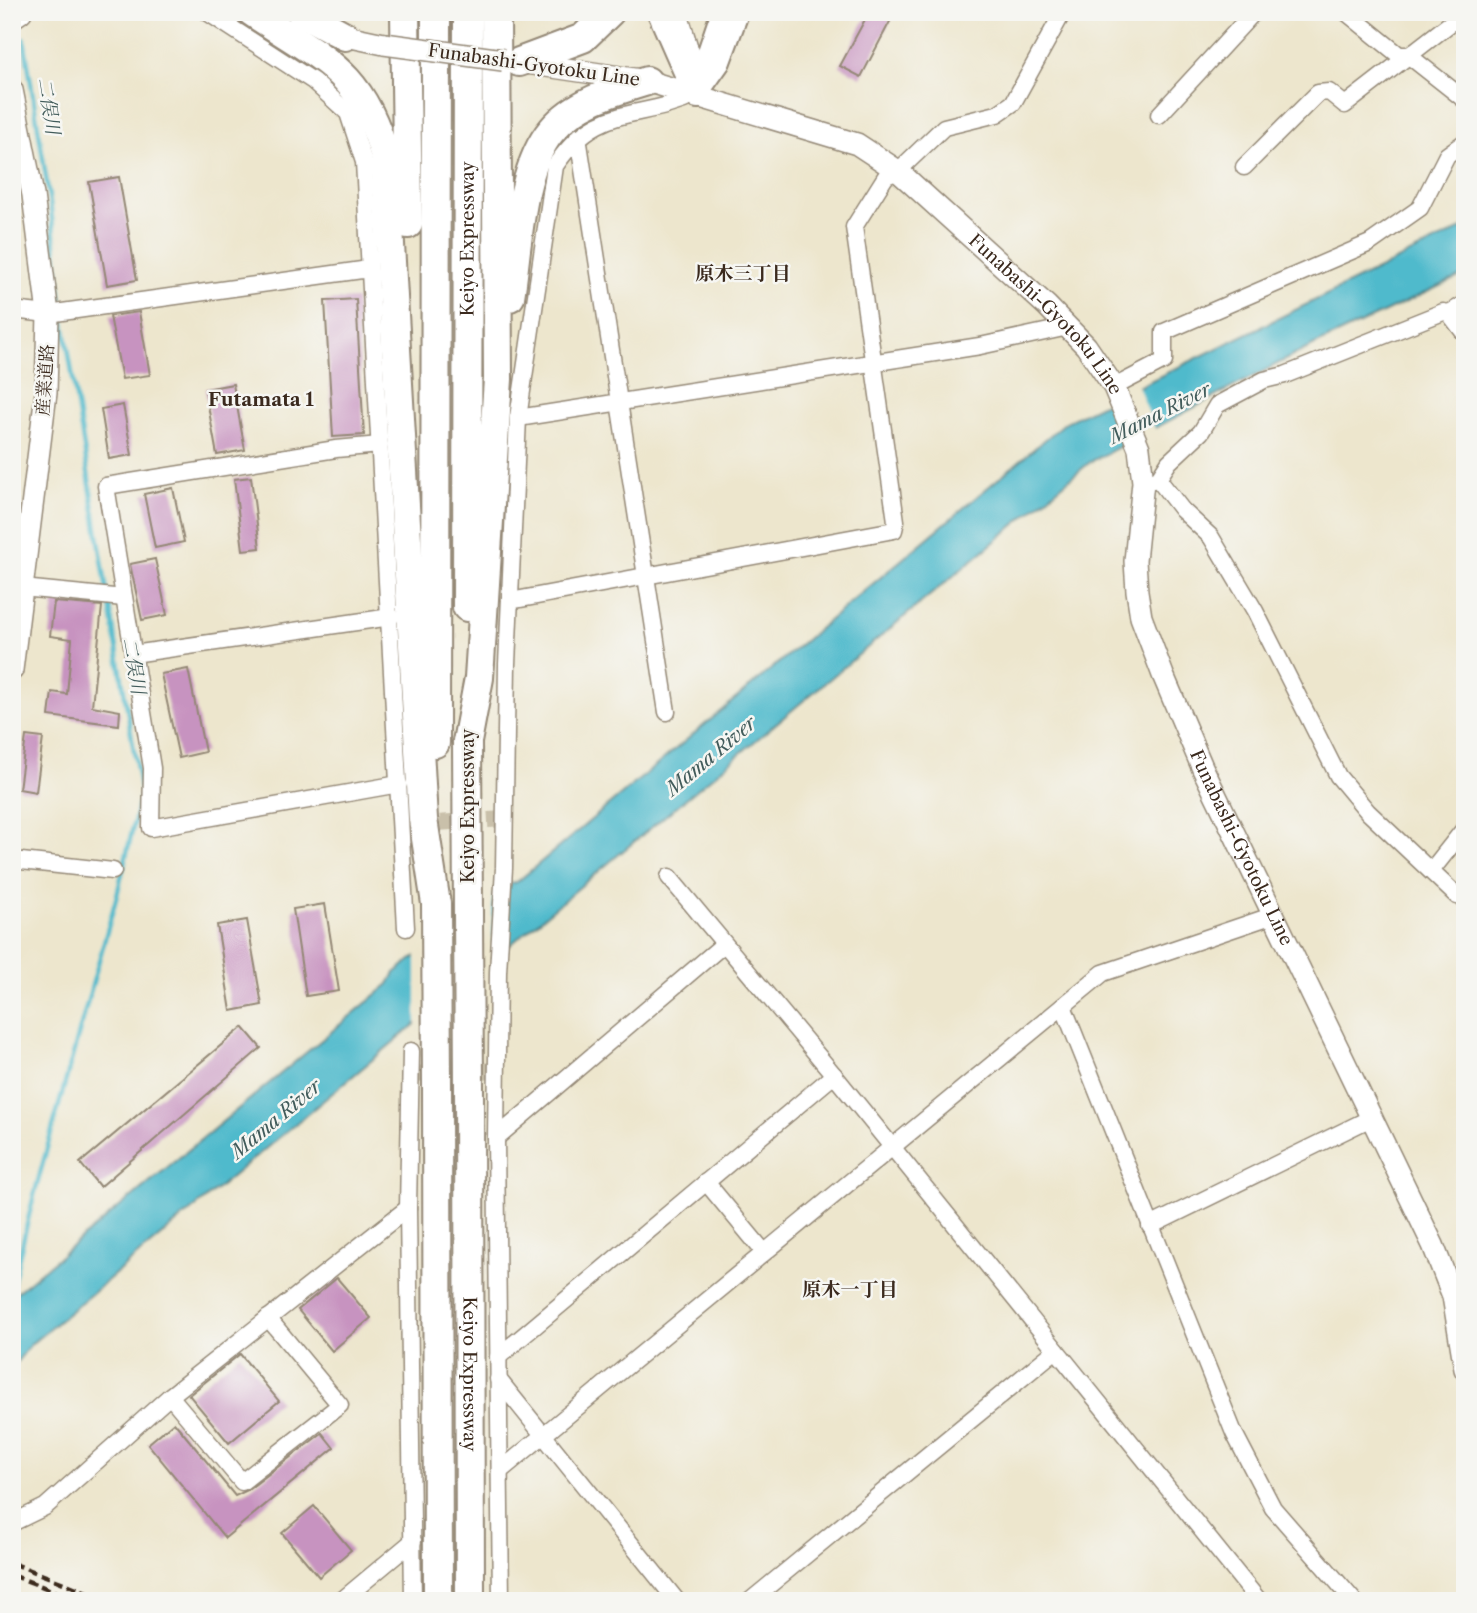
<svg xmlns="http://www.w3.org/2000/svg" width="1477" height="1613" viewBox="0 0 1477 1613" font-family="'Libre Caslon Text','Noto Serif JP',serif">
	<rect width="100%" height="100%" fill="#f6f6f2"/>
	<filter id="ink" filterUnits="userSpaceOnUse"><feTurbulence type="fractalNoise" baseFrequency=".0143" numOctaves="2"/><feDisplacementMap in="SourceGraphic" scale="14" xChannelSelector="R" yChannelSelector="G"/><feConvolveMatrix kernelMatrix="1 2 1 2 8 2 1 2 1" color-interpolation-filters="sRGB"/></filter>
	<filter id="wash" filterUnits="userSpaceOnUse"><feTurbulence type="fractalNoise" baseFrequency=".00686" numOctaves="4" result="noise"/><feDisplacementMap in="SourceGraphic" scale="28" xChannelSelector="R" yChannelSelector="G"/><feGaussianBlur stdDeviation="1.57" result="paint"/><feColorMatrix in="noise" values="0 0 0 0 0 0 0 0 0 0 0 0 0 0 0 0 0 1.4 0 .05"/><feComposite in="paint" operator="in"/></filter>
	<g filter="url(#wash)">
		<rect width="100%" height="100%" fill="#ede6cd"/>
		<path fill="#4fbacc" stroke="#457275" stroke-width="2" d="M1465,227V274L1298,353L1090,462L31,1344L12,1368V1296L389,984L395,973L506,884L517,882L1066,422Z"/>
		<g fill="#ede6cd">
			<path d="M1137,383L1156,431L1126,446L1107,398Z"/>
			<path d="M492,890L493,966L416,1030V952Z"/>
		</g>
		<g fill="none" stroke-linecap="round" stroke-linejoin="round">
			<g stroke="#4fbacc" stroke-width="4.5">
				<path d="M24,39L51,209L62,308"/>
				<path d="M63,317L107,591"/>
				<path d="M12,1287L33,1199L117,895L141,793L109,600"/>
			</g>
		</g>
		<g id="blocks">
			<g fill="#c793c0">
				<path d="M869,12H895L861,77L840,66Z"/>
				<path d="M119,177L137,280L107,285L89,182Z"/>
				<path d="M356,299L364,435L333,437L325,301Z"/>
				<path d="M139,312L150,375L122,379L110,316Z"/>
				<path d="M233,384L245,450L217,455L205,389Z"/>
				<path d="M123,405L132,455L109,459L101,409Z"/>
				<path d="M251,477L260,548L243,550L234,479Z"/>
				<path d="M173,488L184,542L155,548L144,494Z"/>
				<path d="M155,559L167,615L142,620L130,564Z"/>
				<path d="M54,602L102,606L92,706L120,711L119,725L49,716L52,692L67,694L72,639L50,636Z"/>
				<path d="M188,669L205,752L179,758L161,674Z"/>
				<path d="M26,736L43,738L36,792L19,789Z"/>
				<path d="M325,904L339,991L306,996L293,909Z"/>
				<path d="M247,920L262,1005L231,1011L217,925Z"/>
				<path d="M243,1027L261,1048L100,1187L80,1163Z"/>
				<path d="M337,1278L371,1318L332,1351L298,1310Z"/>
				<path d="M240,1354L279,1401L229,1443L189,1395Z"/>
				<path d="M174,1422L235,1496L248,1490L322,1433L334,1448L225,1538L148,1444Z"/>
				<path d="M314,1506L351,1550L319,1577L282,1533Z"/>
			</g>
		</g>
	</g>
	<g filter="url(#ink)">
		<use href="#blocks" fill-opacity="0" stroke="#948876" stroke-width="2"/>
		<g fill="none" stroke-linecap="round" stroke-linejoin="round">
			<g stroke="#c9c0aa" stroke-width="16" stroke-dasharray="16 8" stroke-linecap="butt">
				<path d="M416,824L505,819"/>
				<path d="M411,1074L497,1070"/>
			</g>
			<defs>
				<g id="minor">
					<path d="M207,12L313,81L348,113L364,162L406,928"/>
					<path d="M679,12L691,52"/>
					<path d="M1346,12L1399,55H1408L1465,100"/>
					<path d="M1159,115L1254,12"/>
					<path d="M578,137L667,712"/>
					<path d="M1244,167L1318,93L1329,92L1345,105L1465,12"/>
					<path d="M12,310L48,314L369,269"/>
					<path d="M1449,313L1465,304"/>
					<path d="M1114,387L1164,361V332L1370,243L1420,208L1447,155L1465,142"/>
					<path d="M518,418L980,346L1068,327"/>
					<path d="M380,445L336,449L106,486L152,768L151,828L399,784"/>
					<path d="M1158,479L1169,462L1201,432L1217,405L1264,380L1285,375L1443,312L1449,313L1465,334"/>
					<path d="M1143,482L1158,479L1182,510L1211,537L1255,611L1338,776L1368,812L1457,896L1465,898"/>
					<path d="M12,587L124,598"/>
					<path d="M510,601L894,530L896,521L854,227L886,176L898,171L944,127L997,114L1013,103L1063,12"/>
					<path d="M133,654L391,617"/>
					<path d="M12,860L113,871"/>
					<path d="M1431,871L1465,828"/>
					<path d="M669,877L834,1075L1259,1601"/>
					<path d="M1063,1006L1234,1433L1273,1508L1354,1601"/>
					<path d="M411,1051L408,1208L413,1601"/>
					<path d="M496,1138L724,944"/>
					<path d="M706,1182L764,1252"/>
					<path d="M1150,1226L1373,1117"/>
					<path d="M498,1357L834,1075"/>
					<path d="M498,1379L677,1601"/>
					<path d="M170,1396L242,1482L340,1405L268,1318"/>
					<path d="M500,1471L1103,973L1274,915"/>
					<path d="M12,1523L45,1507L170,1396L408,1208"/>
					<path d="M341,1601L413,1541"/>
					<path d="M501,1601L496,1138L498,972L504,868L507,664L518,418L555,166C600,100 637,123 698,94V91"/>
					<path d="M750,1601L1056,1350"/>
				</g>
				<g id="tertiary">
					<path d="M700,86L705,59L721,12"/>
					<path d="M698,94L720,63L739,12"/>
				</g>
				<g id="secondary">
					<path d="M12,18L21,12"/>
					<path d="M332,33L384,44"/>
					<path id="s1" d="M519,62L647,81L857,144L898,171L1047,306L1086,346L1114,387L1139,448L1143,482L1135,561L1137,591L1141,617L1163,675L1203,769L1433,1245L1453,1296L1465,1369"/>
					<path d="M12,90L33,195L48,314L46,393L12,670"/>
				</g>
				<g id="motorway">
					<path d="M252,12C321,59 362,69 385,157L423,819L436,904"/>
					<path d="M301,12L345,36"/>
					<path d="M405,12L408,224"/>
					<path d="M662,12L698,94"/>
					<path d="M519,62L583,38L610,12"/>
					<path d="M510,297C518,248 519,168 552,130C575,102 614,91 647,81"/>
					<path id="s2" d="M467,607L468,12"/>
					<path d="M467,742L479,678L498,379L496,12"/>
					<path d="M435,743L436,12"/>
					<path d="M437,1085L438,1601"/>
					<path id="s3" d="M469,1085L470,1601"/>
				</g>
			</defs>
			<use href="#minor" stroke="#948876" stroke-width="19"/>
			<use href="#tertiary" stroke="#948876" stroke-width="23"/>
			<use href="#secondary" stroke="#948876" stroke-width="24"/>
			<use href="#motorway" stroke="#948876" stroke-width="32"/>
			<use href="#minor" stroke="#fff" stroke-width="16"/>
			<use href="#tertiary" stroke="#fff" stroke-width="19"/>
			<use href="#secondary" stroke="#fff" stroke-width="21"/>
			<use href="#motorway" stroke="#fff" stroke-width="28"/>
			<g stroke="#3b2a1e" stroke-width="4.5" stroke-dasharray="10 5" stroke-linecap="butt">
				<path d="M12,1563L110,1601"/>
				<path d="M12,1575L80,1601"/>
			</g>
			<defs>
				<path id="secondary-bridge" d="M384,44L503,60"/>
				<g id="motorway-bridge">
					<path d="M467,742L469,1085"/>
					<path d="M436,904L437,1085"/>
				</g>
			</defs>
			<use href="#secondary-bridge" stroke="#948876" stroke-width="24" stroke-linecap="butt"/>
			<use href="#motorway-bridge" stroke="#948876" stroke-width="32" stroke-linecap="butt"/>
			<use href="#secondary-bridge" stroke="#fff" stroke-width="21"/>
			<use href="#motorway-bridge" stroke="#fff" stroke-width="28"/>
		</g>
	</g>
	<g text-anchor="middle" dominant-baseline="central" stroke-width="5" stroke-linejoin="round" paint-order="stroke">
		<g font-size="18" fill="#3b2a1e" stroke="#f6f6f2">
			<text transform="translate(534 65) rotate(8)">Funabashi-Gyotoku Line</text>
			<text stroke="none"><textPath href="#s2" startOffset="368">Keiyo Expressway</textPath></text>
			<text stroke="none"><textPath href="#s1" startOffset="604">Funabashi-Gyotoku Line</textPath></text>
			<text transform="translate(45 380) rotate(-86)">産業道路</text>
			<text transform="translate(468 806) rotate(-90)">Keiyo Expressway</text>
			<text stroke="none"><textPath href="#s1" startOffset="1192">Funabashi-Gyotoku Line</textPath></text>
			<text stroke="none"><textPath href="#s3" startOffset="289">Keiyo Expressway</textPath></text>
		</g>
		<g font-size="19" font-style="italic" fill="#425c5b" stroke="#f6f6f2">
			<text transform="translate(49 106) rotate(81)">二俣川</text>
			<text transform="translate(1160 413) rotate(-27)">Mama River</text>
			<text transform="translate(134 666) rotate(80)">二俣川</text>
			<text transform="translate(711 756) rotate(-40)">Mama River</text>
			<text transform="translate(276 1119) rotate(-40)">Mama River</text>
		</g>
		<g font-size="19" font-weight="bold" fill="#3b2a1e" stroke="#f6f6f2">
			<text x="743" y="273">原木三丁目</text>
			<text x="261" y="399">Futamata 1</text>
			<text x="850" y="1289">原木一丁目</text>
		</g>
	</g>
	<rect width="1477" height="1613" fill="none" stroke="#f6f6f2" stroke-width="42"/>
</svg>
